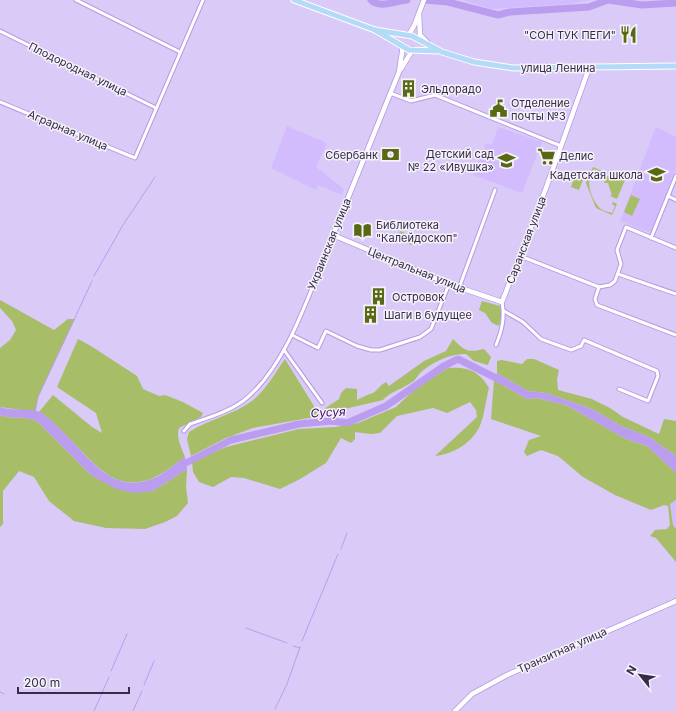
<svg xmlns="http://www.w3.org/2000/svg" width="676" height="711" viewBox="0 0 676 711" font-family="Inter,sans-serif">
	<rect width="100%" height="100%" fill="#d9caf8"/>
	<g fill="#d3bcfe">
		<path d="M463,0H591L569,4L491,9Z"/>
		<path d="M287,126L327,143L316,167L344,189L342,195L318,185L316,190L271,168Z"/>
		<path d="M498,127L542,142L522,193L473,175L486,143L492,145Z"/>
		<path d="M656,127L676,137V168L651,233L620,221Z"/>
		<path d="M676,500V529L673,525L670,504Z"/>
	</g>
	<g fill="#a8bd67">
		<path d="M593,167L604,172L602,176H600L601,172L594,169C585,179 590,196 598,206C600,210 608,212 612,213L615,206L612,204L613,202L617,204L612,215L596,208L586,183Z"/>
		<path d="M576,174L584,177L579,190L571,187Z"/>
		<path d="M607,176L618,179L619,177L625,180L617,199L610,196L612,195L608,183H604Z"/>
		<path d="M631,195L640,199L632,216L624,212Z"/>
		<path d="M400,231L414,237L416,239L411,245L397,239L396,238Z"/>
		<path d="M0,300L54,330L68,319H75L38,397L35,412L0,407V348L10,340L16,330L12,321L0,308Z"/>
		<path d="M482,301L500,306L502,312L499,326L492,323L485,313L479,310Z"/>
		<path d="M78,339L91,346L137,376L143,389L159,396L165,395L183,402L203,413L201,417L179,428C176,437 181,447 185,457C176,463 168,470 159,475C117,498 94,463 67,436C59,428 49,417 39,412L53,395L92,427L102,433L96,413L57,387Z"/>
		<path d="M453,339C465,351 467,353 484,349L491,357L488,365L474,361L466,354C450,353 431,363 420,373C417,377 414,382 409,384C400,390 390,392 383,400L323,414L324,409L339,399L341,393L346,388L357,389V400C362,397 367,395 373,393C378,390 380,385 386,382L389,386L424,361L446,351Z"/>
		<path d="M285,359L320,416L253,428L226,438L191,456L187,439L189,432C209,419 233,415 252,401C266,390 275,373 285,359Z"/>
		<path d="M527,359H534L559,370L557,379L558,390L592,399L610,408L623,417L659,434L664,419L676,421V456L649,437L621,426L592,409L546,393L528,391L497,373V361L502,360L522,364Z"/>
		<path d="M448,368C468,367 478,370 489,388C486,399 485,412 481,423C474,442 454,454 435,456L477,417L476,410L470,402L447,413L433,408L397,416L380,433L371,434L355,432V439L351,443L341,438L326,463L300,479L280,489L244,478L231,477L213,487L199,482L193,472L192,462L226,447L299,429L336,427L358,423L396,407L416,388Z"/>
		<path d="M494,380L527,399L536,398L566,405L626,439L647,446L676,473V500L670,504L673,525L676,529V562L656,538L650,536L655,530L667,529L670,525L668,506L664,505L651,510L615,495L583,477L558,456L541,450L527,456L524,452L529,440L541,436L491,419Z"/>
		<path d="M0,415C12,420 27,415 38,422L91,475L153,491L187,469L186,487L188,503L177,516L165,522L145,529L106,528L74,521L49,501L34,477L19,471L3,491V524L0,527Z"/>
	</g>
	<g fill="#bb9df0">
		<path d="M497,373L528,391L546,393L592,409L621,426L649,437L676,456V473L647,446L626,439L566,405L536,398L527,399L494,380Z"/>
		<path d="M0,407C12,411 28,408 40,412C48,416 59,428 65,434C93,462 116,499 160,475C168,470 176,463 185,457L187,469L153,491L135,493L116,489L91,475L38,422C27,415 12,420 0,415Z"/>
	</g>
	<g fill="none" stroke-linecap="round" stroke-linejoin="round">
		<g stroke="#bb9df0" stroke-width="1">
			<path d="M94,276L123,225L155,177"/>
			<path d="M35,413L38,397L92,281"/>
			<path d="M341,549L347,533"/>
			<path d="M246,628L287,643"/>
			<path d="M302,641L338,554"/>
			<path d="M293,646L300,648"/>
			<path d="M111,671L127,634"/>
			<path d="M144,685L154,661"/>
			<path d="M0,692L4,694"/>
			<path d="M275,709L287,684L300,647"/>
			<path d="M94,711L109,677"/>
			<path d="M133,711L142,691"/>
		</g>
		<g stroke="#bb9df0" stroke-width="7">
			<path d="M371,0C379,9 396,1 407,0"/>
			<path d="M424,0L448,2L498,15L510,12L589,7L608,0L642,5L676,3"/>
			<path d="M178,467L231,440L299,424L331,421L347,423L386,406L444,366L458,359L502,381"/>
		</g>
		<defs>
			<g id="street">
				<path d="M76,0L180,52"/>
				<path d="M0,31L156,108"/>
				<path d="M390,93L411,101L435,95L561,146"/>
				<path d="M0,102L135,158L203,0"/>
				<path d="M668,196L676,200"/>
				<path d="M651,238L676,176"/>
				<path d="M676,248L626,227L617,250L621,264L615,281L610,285L599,287L595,299L597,305L676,335"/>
				<path d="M520,256L599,287"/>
				<path d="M618,274L676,294"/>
				<path d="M459,288L495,190"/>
				<path d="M504,311L523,322L541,339L571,350L581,346L584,340L657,371L658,376L648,401L619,389"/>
				<path d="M292,335L318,348L326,331L357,346L371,350H380L420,337L431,329L449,284"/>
				<path d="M496,345C502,330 505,318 502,302"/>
				<path d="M284,350L322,403"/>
				<path d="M184,431L190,424C207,418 228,412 243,401C287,368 312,286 333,235"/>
			</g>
			<g id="secondary">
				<path d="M419,14L420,35L427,42"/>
				<path d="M408,36L414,26L424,0"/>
				<path d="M403,46L399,72L333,235L449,284L502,302L546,188L589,68"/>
				<path d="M401,69L413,49"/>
				<path d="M455,711L472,694L507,675L676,601"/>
			</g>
			<g id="primary">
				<path d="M294,0L375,30L409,50L437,51"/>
				<path d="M375,30L412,36L442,52L474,62L513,68L676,66"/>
			</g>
		</defs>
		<use href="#street" stroke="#b49ae3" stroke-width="5"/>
		<use href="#secondary" stroke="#b49ae3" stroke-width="6"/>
		<use href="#primary" stroke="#fff" stroke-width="7"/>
		<use href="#street" stroke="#fff" stroke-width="3"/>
		<use href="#secondary" stroke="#fff" stroke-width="4.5"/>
		<use href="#primary" stroke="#b3daf7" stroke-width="5"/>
	</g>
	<defs>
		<symbol id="restaurant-bare" viewBox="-9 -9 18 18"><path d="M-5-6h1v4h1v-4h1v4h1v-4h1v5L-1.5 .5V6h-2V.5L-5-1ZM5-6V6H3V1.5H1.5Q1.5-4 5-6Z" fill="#596913" stroke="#f5f2fa" stroke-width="2.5" paint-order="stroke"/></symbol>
		<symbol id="building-bare" viewBox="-9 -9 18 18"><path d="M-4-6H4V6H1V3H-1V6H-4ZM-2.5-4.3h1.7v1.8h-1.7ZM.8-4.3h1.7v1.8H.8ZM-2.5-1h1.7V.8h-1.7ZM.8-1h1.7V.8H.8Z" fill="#596913" stroke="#f5f2fa" stroke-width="2.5" paint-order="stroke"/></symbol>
		<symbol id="civic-bare" viewBox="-9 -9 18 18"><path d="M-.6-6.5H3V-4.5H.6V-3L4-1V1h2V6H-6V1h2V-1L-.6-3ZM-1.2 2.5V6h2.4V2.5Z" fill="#596913" stroke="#f5f2fa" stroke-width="2.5" paint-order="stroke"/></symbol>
		<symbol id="bank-bare" viewBox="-9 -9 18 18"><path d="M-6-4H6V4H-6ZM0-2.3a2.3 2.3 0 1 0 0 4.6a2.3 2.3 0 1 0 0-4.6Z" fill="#596913" stroke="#f5f2fa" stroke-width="2.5" paint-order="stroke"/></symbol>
		<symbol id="supermarket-bare" viewBox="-9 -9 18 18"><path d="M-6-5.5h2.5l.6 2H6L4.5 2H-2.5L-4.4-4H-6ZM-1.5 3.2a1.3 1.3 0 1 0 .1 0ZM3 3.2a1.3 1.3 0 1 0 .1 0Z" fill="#596913" stroke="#f5f2fa" stroke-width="2.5" paint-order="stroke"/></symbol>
		<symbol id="school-bare" viewBox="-9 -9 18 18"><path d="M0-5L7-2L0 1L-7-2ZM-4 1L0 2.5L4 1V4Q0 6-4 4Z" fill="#596913" stroke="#f5f2fa" stroke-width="2.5" paint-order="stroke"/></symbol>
		<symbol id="library-bare" viewBox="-9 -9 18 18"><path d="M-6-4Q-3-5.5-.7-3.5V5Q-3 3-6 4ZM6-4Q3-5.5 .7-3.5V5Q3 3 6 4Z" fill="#596913" stroke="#f5f2fa" stroke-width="2.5" paint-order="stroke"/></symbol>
	</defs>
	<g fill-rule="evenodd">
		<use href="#restaurant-bare" x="616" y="22" width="25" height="25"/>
		<use href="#building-bare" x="396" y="76" width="25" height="25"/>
		<use href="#civic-bare" x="486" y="96" width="25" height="25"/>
		<use href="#bank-bare" x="378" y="142" width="25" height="25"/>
		<use href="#supermarket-bare" x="534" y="144" width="25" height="25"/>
		<use href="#school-bare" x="494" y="148" width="25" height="25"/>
		<use href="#school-bare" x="644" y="162" width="25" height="25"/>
		<use href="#library-bare" x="350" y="218" width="25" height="25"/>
		<use href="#building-bare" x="366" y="284" width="25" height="25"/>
		<use href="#building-bare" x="358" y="302" width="25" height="25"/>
	</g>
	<g text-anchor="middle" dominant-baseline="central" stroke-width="3" stroke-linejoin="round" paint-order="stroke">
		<g font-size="11" fill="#362c49" stroke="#f5f2fa" text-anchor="start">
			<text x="616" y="35" text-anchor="end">"СОН ТУК ПЕГИ"</text>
			<text x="421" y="89">Эльдорадо</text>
			<text x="511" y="103">Отделение<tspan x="511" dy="13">почты №3</tspan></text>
			<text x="494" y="154" text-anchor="end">Детский сад<tspan x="494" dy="13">№ 22 «Ивушка»</tspan></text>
			<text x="378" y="155" text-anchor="end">Сбербанк</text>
			<text x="559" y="156">Делис</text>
			<text x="643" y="175" text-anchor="end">Кадетская школа</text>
			<text x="376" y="225">Библиотека<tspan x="376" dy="13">"Калейдоскоп"</tspan></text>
			<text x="392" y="297">Островок</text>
			<text x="384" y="315">Шаги в будущее</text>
		</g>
		<g font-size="11" fill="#362c49" stroke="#f5f2fa">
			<text x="558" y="68">улица Ленина</text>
			<text transform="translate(78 69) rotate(26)">Плодородная улица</text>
			<text transform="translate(68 130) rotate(23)">Аграрная улица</text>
			<text transform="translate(526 240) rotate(-69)">Саранская улица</text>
			<text transform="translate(329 244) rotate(-68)">Украинская улица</text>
			<text transform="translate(417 270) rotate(22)">Центральная улица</text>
			<text transform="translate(562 650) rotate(-24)">Транзитная улица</text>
		</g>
		<g font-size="12" font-style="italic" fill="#3c076b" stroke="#f5f2fa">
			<text transform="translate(328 412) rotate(-3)">Сусуя</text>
		</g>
	</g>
	<g transform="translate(640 675) rotate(300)" stroke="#f5f2fa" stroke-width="3" paint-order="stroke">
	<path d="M0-3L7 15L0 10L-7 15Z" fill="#362c49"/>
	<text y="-6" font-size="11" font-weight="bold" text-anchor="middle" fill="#362c49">N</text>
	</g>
	<path d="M18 687v6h111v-6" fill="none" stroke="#362c49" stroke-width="2"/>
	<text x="24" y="687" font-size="12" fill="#362c49" stroke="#f5f2fa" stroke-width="3" paint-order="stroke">200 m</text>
</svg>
